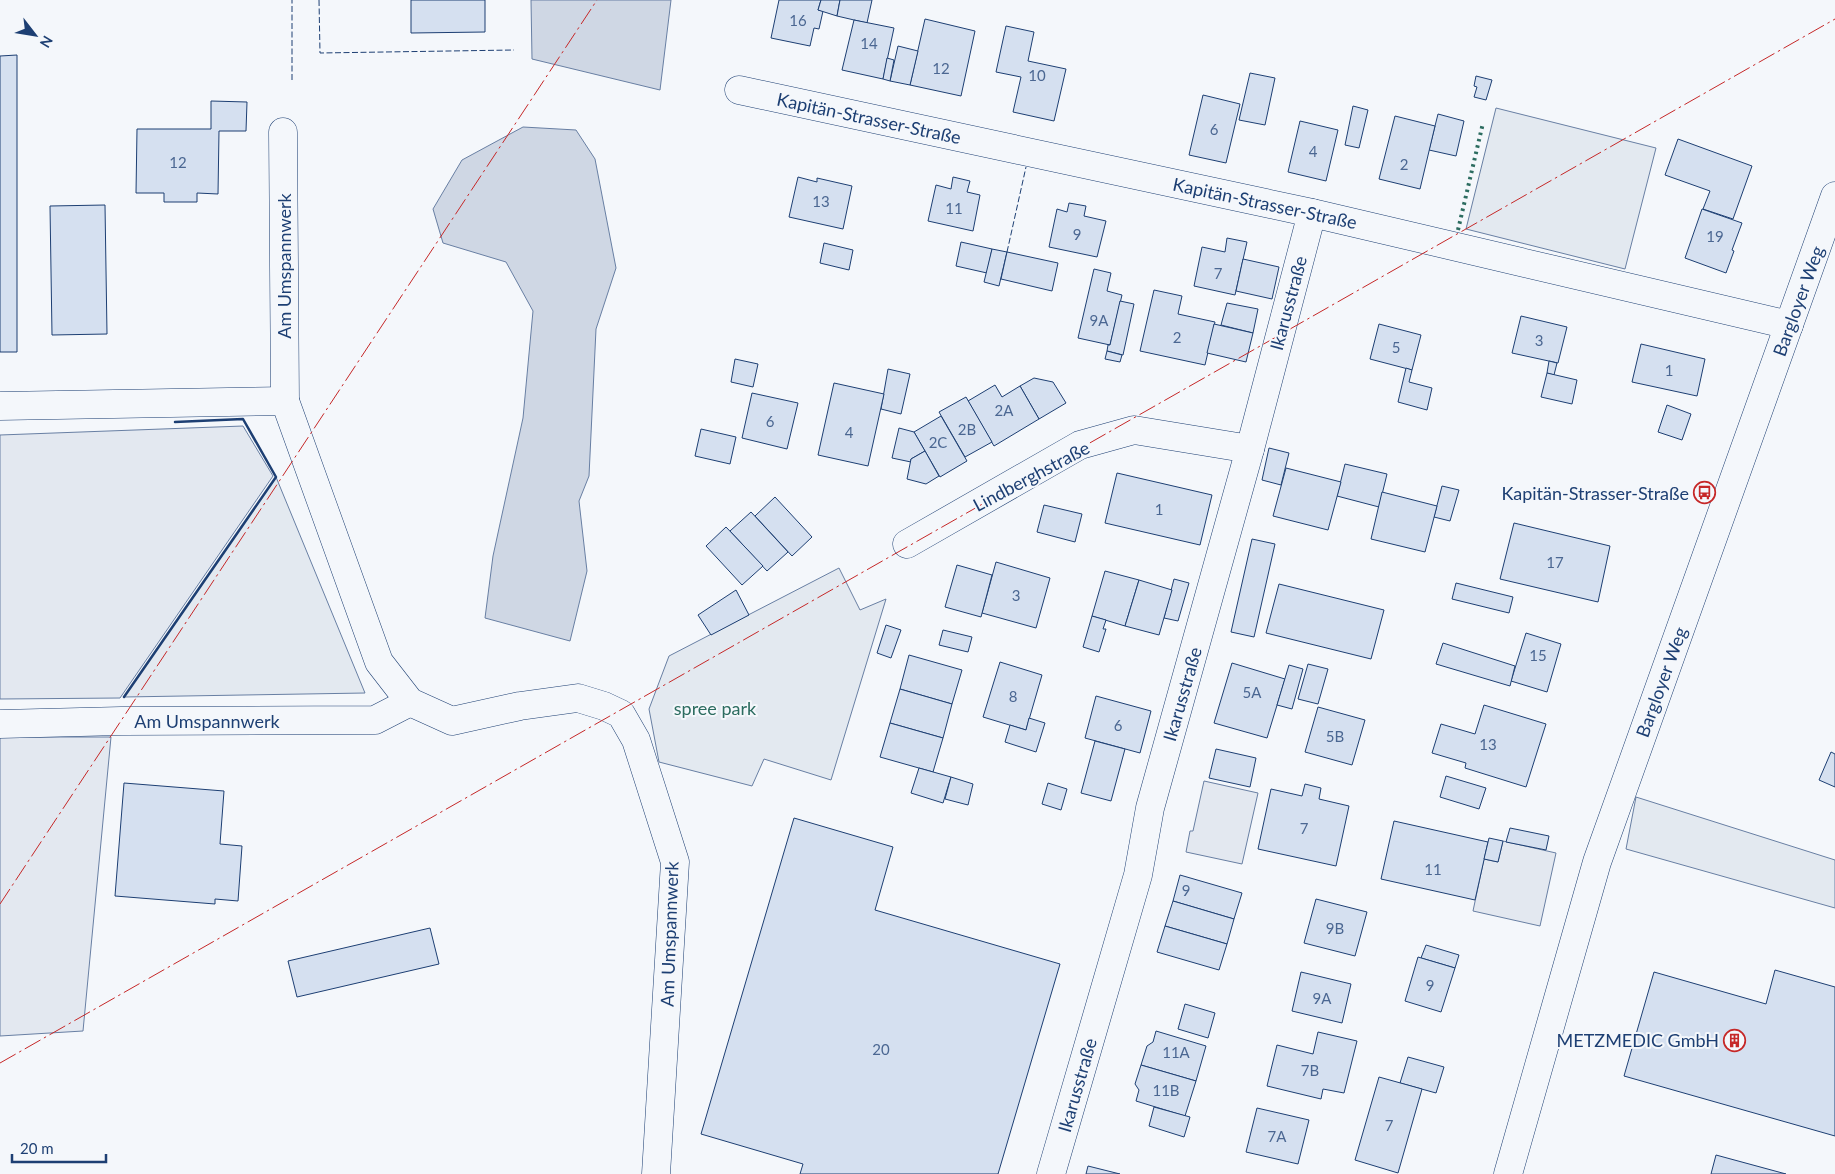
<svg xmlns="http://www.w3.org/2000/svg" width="1835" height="1174" viewBox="0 0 1835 1174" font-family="Lato,sans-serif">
	<rect width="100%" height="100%" fill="#f4f7fb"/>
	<g fill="#e3e9f0" stroke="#687fa3">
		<path d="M1496,108L1656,148L1625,269L1466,229Z"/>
		<path d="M276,477L365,693L124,697Z"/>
		<path d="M839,568L860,610L886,599L831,780L764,759L752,786L659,762L649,709L669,656Z"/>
		<path d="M1636,797L1835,860V908L1626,849Z"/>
	</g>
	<g fill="#e3e8f0" stroke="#687fa3">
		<path d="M243,426L273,476L120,698L0,699V435Z"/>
		<path d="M0,737H111L83,1031L0,1036Z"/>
		<path d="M1204,781L1258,793L1242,864L1186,852L1190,831H1193Z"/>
		<path d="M1503,841L1556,853L1540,926L1473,911L1484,859L1498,862Z"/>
	</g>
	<g fill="#cfd7e4" stroke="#687fa3">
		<path d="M531,0H671L660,90L532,59Z"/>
		<path d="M523,127L576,130L595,159L616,268L596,329L589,476L579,501L587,571L570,641L485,618L493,556L523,418L533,311L506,262L443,243L433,209L462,160Z"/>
	</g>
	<g fill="#d5e0f0" stroke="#1d3f73">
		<path d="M411,0H485V32L411,33Z"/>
		<path d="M779,0H821L818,10L823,11L819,29L814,28L810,46L771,38Z"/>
		<path d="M821,0H840L837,16L818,10Z"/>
		<path d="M840,0H872L867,23L837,16Z"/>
		<path d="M925,19L975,31L961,96L910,85Z"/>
		<path d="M854,20L894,28L883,79L842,70Z"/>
		<path d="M1006,26L1034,32L1028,61L1066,69L1054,121L1013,112L1021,77L996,72Z"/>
		<path d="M898,46L918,51L910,85L890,81Z"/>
		<path d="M17,55V352H0V56Z"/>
		<path d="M887,58L894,60L890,81L883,79Z"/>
		<path d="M1250,73L1275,78L1265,125L1239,120Z"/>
		<path d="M1476,76L1492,80L1486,100L1474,97L1477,87L1474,86Z"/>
		<path d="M1203,95L1240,104L1226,163L1189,155Z"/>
		<path d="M211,101L247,102L246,131H219L218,194L197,193V202H164V193H136L137,129H211Z"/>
		<path d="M1353,106L1368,110L1359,148L1345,145Z"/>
		<path d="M1438,114L1464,121L1456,156L1429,150Z"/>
		<path d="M1395,116L1435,126L1420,189L1379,179Z"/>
		<path d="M1300,121L1338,130L1326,181L1288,172Z"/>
		<path d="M1678,139L1752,166L1733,219L1703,209L1710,191L1665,175Z"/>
		<path d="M798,177L817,182V178L852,186L843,229L789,217Z"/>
		<path d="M953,177L970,181L967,192L980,195L973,231L928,221L936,185L951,189Z"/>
		<path d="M1069,203L1086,206L1084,216L1106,221L1097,257L1049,247L1057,209L1067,212Z"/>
		<path d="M105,205L107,334L52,335L50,206Z"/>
		<path d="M1702,209L1742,223L1732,250L1734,251L1726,273L1685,258Z"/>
		<path d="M1227,238L1247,242L1235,295L1194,286L1202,247L1225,252Z"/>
		<path d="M961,242L992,249L987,273L956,266Z"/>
		<path d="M824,243L853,250L849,270L820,263Z"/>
		<path d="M992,249L1007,252L999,286L984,282Z"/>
		<path d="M1007,252L1058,263L1052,291L1001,279Z"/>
		<path d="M1243,259L1279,267L1272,299L1236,291Z"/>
		<path d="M1094,269L1111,273L1107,291L1122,295L1110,345L1078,338Z"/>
		<path d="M1154,290L1182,296L1178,314L1215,322L1205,365L1140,351Z"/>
		<path d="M1120,301L1134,304L1123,355L1107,351L1108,345H1110Z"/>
		<path d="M1227,303L1258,309L1253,333L1221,325Z"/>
		<path d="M1521,316L1567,327L1558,363L1512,353Z"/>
		<path d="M1214,324L1253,333L1246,362L1207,353Z"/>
		<path d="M1379,324L1421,335L1412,370L1370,359Z"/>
		<path d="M1641,344L1705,359L1697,396L1632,382Z"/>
		<path d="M1107,351L1122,355L1120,362L1105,359Z"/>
		<path d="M735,359L758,364L753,387L731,382Z"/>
		<path d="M1549,361L1557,363L1554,375L1547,373Z"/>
		<path d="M1406,368L1412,370L1409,382L1432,388L1427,410L1398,402Z"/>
		<path d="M888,369L910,374L901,414L881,409Z"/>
		<path d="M1547,373L1577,380L1572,404L1541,397Z"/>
		<path d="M1034,378L1053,382L1066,403L1039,419L1020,386Z"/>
		<path d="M834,383L884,394L868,466L818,455Z"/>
		<path d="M995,385L1002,397L1020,386L1039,419L994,446L968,401Z"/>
		<path d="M752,393L798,403L787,449L742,438Z"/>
		<path d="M966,397L992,442L965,457L939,412Z"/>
		<path d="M1667,405L1691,414L1682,440L1658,432Z"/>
		<path d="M941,416L967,461L940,477L914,432Z"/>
		<path d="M899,428L914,432L925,451L911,459V462L892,458Z"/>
		<path d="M701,429L736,437L730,464L695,456Z"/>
		<path d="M1269,448L1289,453L1281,485L1262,480Z"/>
		<path d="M925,451L939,476L926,484L907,479L911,459Z"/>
		<path d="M1345,464L1387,474L1379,507L1337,496Z"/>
		<path d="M1286,468L1341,482L1328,530L1273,516Z"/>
		<path d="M1117,473L1212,495L1200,545L1105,523Z"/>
		<path d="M1442,486L1459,490L1450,521L1434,517Z"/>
		<path d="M1382,492L1437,506L1425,552L1371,539Z"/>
		<path d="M775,497L812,537L792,556L755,516Z"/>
		<path d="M1044,505L1082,514L1075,542L1037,532Z"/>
		<path d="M751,512L788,552L767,571L730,531Z"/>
		<path d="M1514,523L1610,546L1598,602L1500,579Z"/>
		<path d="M726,527L763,566L742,585L706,546Z"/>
		<path d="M1252,539L1275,544L1254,637L1231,632Z"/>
		<path d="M996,562L1050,578L1036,628L982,613Z"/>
		<path d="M957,565L992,575L981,617L945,607Z"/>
		<path d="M1105,571L1139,580L1125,626L1092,616Z"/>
		<path d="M1174,579L1189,583L1178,621L1164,618Z"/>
		<path d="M1139,580L1172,590L1159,635L1125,626Z"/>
		<path d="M1456,583L1513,597L1509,613L1452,599Z"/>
		<path d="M1279,584L1384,610L1371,659L1266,633Z"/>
		<path d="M736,590L749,615L711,635L698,615Z"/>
		<path d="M1092,616L1106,620L1103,629H1106L1099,652L1083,647Z"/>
		<path d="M886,625L901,630L891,658L877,653Z"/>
		<path d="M943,630L972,637L968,652L939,645Z"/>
		<path d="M1526,633L1561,644L1547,692L1511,681Z"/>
		<path d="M1443,643L1515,666L1510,686L1436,664Z"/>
		<path d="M909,655L962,670L952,704L900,689Z"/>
		<path d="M1000,662L1042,675L1026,730L983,717Z"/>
		<path d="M1232,663L1285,679L1267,738L1214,723Z"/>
		<path d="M1308,664L1328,669L1318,704L1298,699Z"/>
		<path d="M1289,665L1303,669L1292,709L1277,705Z"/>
		<path d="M900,689L952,704L943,738L890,723Z"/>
		<path d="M1096,696L1151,711L1140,753L1085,738Z"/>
		<path d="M1484,705L1546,724L1526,787L1465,768L1466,763L1432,753L1441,724L1475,734Z"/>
		<path d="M1318,707L1365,720L1352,765L1305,752Z"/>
		<path d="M1029,718L1045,723L1036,752L1005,742L1010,725L1026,730Z"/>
		<path d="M890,723L943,738L933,772L880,757Z"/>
		<path d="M1095,741L1125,749L1111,801L1081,793Z"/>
		<path d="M1216,749L1256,758L1250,787L1209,778Z"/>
		<path d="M1831,752L1835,754V787L1819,780Z"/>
		<path d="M919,768L951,777L943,803L911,793Z"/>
		<path d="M1446,776L1486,788L1479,809L1440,797Z"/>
		<path d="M951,777L973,784L968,805L945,799Z"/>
		<path d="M124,783L224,791L220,844L242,846L238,901L215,899V904L115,896Z"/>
		<path d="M1048,783L1067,789L1061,810L1042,804Z"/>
		<path d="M1305,784L1321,788L1319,799L1349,806L1336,866L1258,849L1271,789L1302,796Z"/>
		<path d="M794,818L893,847L875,910L1060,964L998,1174H800L803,1164L701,1134Z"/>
		<path d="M1394,821L1488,842L1475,900L1381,879Z"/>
		<path d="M1510,828L1549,836L1546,850L1506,842Z"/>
		<path d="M1489,838L1503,841L1498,862L1484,859Z"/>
		<path d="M1180,875L1242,893L1234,919L1173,901Z"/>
		<path d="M1316,899L1367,912L1355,956L1304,943Z"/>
		<path d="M1173,901L1234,919L1227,944L1165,926Z"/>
		<path d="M1165,926L1227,944L1219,970L1157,952Z"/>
		<path d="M430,928L439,964L297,997L288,961Z"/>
		<path d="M1426,945L1459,955L1455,968L1421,958Z"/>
		<path d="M1418,957L1455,968L1441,1012L1405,1001Z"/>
		<path d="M1775,970L1835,987V1136L1624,1076L1654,972L1766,1004Z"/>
		<path d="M1301,972L1351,984L1342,1023L1292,1011Z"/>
		<path d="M1185,1004L1215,1013L1208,1038L1178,1029Z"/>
		<path d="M1156,1031L1206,1046L1196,1081L1141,1065L1147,1046L1153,1042Z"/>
		<path d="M1318,1032L1357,1041L1344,1093L1323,1089L1321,1099L1267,1086L1277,1045L1313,1054Z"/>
		<path d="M1408,1057L1444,1067L1436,1093L1400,1083Z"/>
		<path d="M1141,1065L1196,1081L1185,1116L1136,1101L1139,1090L1135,1084Z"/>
		<path d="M1379,1077L1422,1089L1398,1173L1355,1160Z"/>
		<path d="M1154,1107L1190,1117L1184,1137L1149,1126Z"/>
		<path d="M1257,1108L1309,1120L1298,1164L1246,1152Z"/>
		<path d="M1716,1155L1786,1174H1711Z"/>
		<path d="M1088,1166L1120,1174H1086Z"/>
	</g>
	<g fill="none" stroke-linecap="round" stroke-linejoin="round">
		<defs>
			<g id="street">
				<path d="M739,90L1312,213L1789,325"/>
				<path d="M283,132L285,401"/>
				<path d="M0,406L285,401L379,662L410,702L452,721L520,706L578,698L604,706L621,714L636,740L675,862L656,1174"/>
				<path d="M907,544L1080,445L1134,430L1250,449"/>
				<path d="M0,724L121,721L375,720L410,702"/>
				<path d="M1051,1174L1138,875L1150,808L1250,449L1312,213"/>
				<path d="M1508,1174L1597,862L1835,196"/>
			</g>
		</defs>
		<use href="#street" stroke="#1d3f73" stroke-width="29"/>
		<use href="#street" stroke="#f4f7fb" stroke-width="28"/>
		<path stroke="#2c6c60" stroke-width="4" stroke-dasharray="2.5 4" stroke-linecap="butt" d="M1458,230L1483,123"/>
		<g stroke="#1d3f73" stroke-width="1" stroke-dasharray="6 2.5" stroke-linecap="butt">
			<path d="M319,0L320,53L514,50"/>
			<path d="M292,80V0"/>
			<path d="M1007,252L1026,167"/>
		</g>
		<path stroke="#1d3f73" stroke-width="2.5" d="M124,697L276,477L243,419L175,422"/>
		<g stroke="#c62828" stroke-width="1" stroke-dasharray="18 4 2.5 4" stroke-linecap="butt">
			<path d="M0,904L597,0"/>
			<path d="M0,1063L1835,19"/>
		</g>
	</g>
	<defs>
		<symbol id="bus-ring" viewBox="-11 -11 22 22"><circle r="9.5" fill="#f4f7fb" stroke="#c62828" stroke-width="1.5"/><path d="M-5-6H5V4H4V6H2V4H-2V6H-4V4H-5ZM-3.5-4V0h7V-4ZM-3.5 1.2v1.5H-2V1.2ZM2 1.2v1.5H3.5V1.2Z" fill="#c62828"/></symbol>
		<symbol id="building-ring" viewBox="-11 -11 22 22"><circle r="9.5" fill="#f4f7fb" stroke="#c62828" stroke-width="1.5"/><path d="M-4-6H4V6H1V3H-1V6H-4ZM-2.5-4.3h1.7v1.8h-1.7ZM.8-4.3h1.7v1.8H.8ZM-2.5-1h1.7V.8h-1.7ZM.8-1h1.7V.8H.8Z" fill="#c62828"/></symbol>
	</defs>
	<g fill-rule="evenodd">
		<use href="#bus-ring" x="1692" y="480" width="25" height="25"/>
		<use href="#building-ring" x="1722" y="1028" width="25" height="25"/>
	</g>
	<g text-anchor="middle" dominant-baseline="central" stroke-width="4" stroke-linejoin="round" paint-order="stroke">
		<g font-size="15" fill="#4b6792">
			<text x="798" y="20">16</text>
			<text x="869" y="43">14</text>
			<text x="941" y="68">12</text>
			<text x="1037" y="75">10</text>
			<text x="1214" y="129">6</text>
			<text x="1313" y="151">4</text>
			<text x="178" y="162">12</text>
			<text x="1404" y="164">2</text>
			<text x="821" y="201">13</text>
			<text x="954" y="208">11</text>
			<text x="1077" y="234">9</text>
			<text x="1715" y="236">19</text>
			<text x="1218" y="273">7</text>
			<text x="1099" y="320">9A</text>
			<text x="1177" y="337">2</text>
			<text x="1539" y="340">3</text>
			<text x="1396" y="347">5</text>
			<text x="1669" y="370">1</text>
			<text x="1004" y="410">2A</text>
			<text x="770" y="421">6</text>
			<text x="967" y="429">2B</text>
			<text x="849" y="432">4</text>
			<text x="938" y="442">2C</text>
			<text x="1159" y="509">1</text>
			<text x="1555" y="562">17</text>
			<text x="1016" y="595">3</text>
			<text x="1538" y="655">15</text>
			<text x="1252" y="692">5A</text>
			<text x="1013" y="696">8</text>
			<text x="1118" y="725">6</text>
			<text x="1335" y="736">5B</text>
			<text x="1488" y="744">13</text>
			<text x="1304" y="828">7</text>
			<text x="1433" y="869">11</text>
			<text x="1186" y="890">9</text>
			<text x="1335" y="928">9B</text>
			<text x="1430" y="985">9</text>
			<text x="1322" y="998">9A</text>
			<text x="881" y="1049">20</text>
			<text x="1176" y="1052">11A</text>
			<text x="1310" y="1070">7B</text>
			<text x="1166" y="1090">11B</text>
			<text x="1389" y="1125">7</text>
			<text x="1277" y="1136">7A</text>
		</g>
		<g font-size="18" fill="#1d3f73" stroke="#f4f7fb">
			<text transform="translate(869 118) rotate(12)">Kapitän-Strasser-Straße</text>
			<text transform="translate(1265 203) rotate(12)">Kapitän-Strasser-Straße</text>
			<text transform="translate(284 266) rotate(-90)">Am Umspannwerk</text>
			<text transform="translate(1798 301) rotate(-70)">Bargloyer Weg</text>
			<text transform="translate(1288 303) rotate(-75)">Ikarusstraße</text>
			<text transform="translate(1031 476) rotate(-28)">Lindberghstraße</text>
			<text transform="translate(1661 682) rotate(-70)">Bargloyer Weg</text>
			<text transform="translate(1182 694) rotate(-74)">Ikarusstraße</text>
			<text x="207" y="721">Am Umspannwerk</text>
			<text transform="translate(669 934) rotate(-88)">Am Umspannwerk</text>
			<text transform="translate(1077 1085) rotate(-74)">Ikarusstraße</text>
		</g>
		<g font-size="18" fill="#1d3f73" stroke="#f4f7fb" text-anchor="end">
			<text x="1689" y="493">Kapitän-Strasser-Straße</text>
			<text x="1719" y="1040">METZMEDIC GmbH</text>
		</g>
		<g font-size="18" fill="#2c6c60" stroke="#f4f7fb">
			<text x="715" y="708">spree park</text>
		</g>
	</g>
	<g transform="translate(35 35) rotate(121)" stroke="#f4f7fb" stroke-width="4" paint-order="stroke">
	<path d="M0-4L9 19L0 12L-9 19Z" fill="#1d3f73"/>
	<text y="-8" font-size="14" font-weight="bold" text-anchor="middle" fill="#1d3f73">N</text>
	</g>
	<path d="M12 1154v8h94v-8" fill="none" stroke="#1d3f73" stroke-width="2.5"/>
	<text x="20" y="1154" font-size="15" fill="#1d3f73" stroke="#f4f7fb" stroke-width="4" paint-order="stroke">20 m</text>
</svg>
